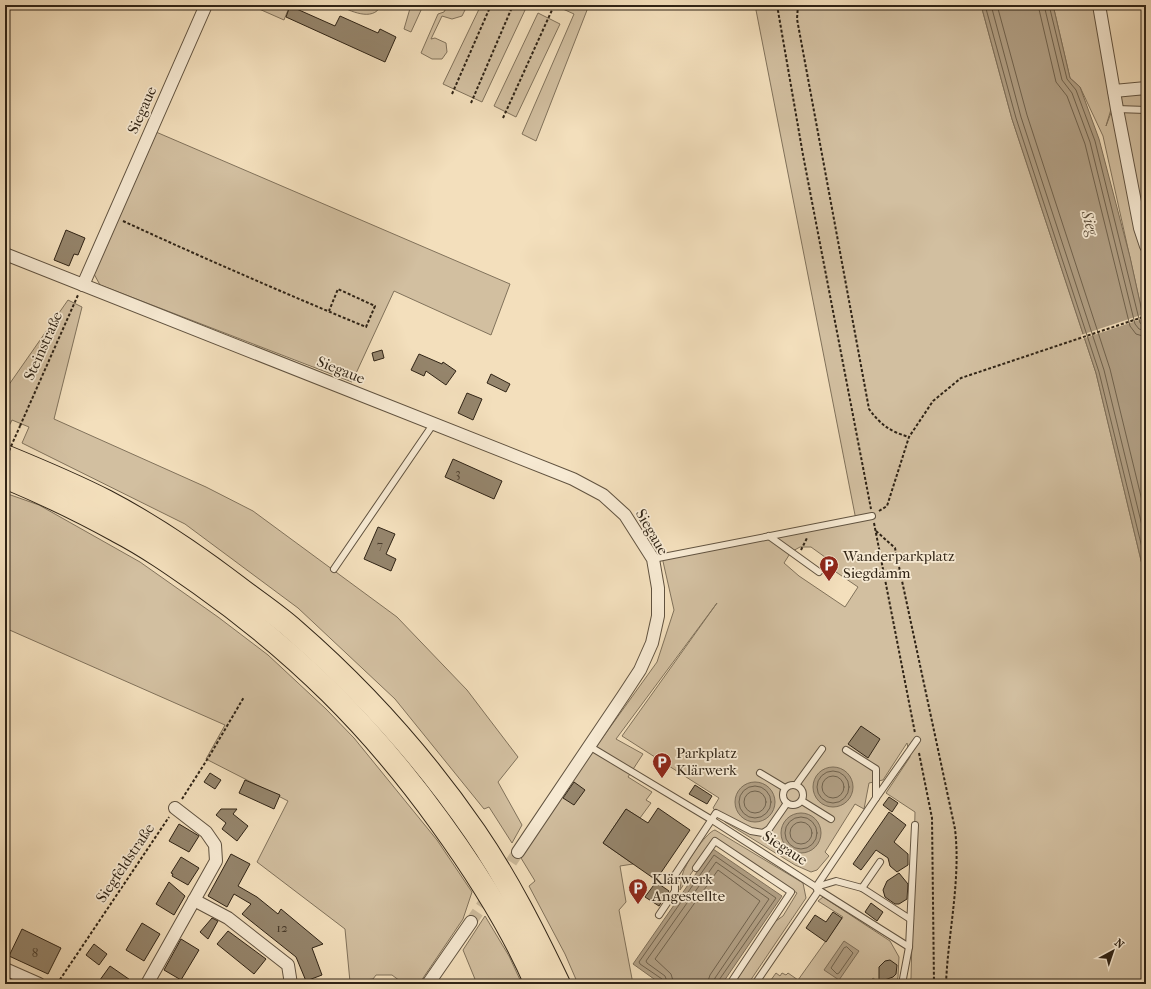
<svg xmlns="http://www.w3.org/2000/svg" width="1151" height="989" viewBox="0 0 1151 989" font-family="'IM FELL French Canon',serif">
	<rect width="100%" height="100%" fill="#f3dfbc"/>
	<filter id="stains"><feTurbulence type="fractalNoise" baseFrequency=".005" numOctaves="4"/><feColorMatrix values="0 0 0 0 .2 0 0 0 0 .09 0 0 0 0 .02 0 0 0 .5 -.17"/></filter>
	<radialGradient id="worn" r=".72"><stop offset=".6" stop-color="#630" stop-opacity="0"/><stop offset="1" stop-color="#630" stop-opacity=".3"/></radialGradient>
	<g fill="#d2bfa0" stroke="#81725b" fill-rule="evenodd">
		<path d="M250,5H290L284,20Z"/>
		<path d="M337,5H381V6C372,22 351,11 337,5Z"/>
		<path d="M411,5H421L422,8L411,32L404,29Z"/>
		<path d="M448,5H458L466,8L462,16L452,19L442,16L431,39L435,38L446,43L447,52L442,59H432L421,53L438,14L444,12Z"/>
		<path d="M481,5H519L526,8L482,102L443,84Z"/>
		<path d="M554,5H589L536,141L522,134L574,14Z"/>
		<path d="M755,5H981L1012,119L1096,373L1146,581V984H909L911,978L915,812L886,793L910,757L907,743L883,780L869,783L864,809L855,804L825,852L829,856L817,870L811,872L795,865L725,822L713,808L719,798L622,736L717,603L616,739L643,754L628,777L652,792L646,800L651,803L640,818L626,809L603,843L633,864L620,866L626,902L619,910L633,984H578L565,954L529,886L535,881L521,858L529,840L657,662L674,610L662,557L856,520ZM800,547H811L836,565L832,572L834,573L836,572L858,587L845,607L799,576L784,563L791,552Z"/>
		<path d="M1053,5H1104L1118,86L1106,126L1118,94L1146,95V243H1142L1146,254V330L1103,136L1080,87L1070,78Z"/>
		<path d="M538,13L560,24L516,117L494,106Z"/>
		<path d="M156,132L510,284L491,335L394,291L352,382L100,285L94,274Z"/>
		<path d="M68,300L82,307L54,419L206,487L253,511L397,617L467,690L518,757L498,782L522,825L512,843L489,807L484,809L395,699L298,608L185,524L22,443L29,427L12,420L5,434V385L8,386Z"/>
		<path d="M5,493L39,505L140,562L218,617L268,655L326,709L354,738L437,840L472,892L463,919L419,984H404L392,975H376L373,979L350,982L345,929L257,862L288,801L206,759L225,725L5,628Z"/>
		<path d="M715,830L803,883L806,898L748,984H734L773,923L783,916L797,893L715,838L680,890C681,882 682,872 686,866C689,858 708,831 715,830Z"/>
		<path d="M823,897L890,941L899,957L898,977L896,984H881L873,978L869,984H768L776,973L780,976L782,973L786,975L788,973L798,980L843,917L818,901Z"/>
		<path d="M485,916L509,956L522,984H477L463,950Z"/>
	</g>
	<g fill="#b19f84" stroke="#7d6e58">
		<path d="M981,5H1053L1070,78L1080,87L1099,139L1130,257L1146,330V581L1096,373L1012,119Z"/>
		<circle cx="833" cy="787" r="20"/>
		<circle cx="755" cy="802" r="20"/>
		<circle cx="801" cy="833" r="20"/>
		<path d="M713,849L782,896L722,984H661L633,964Z"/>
		<path d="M844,941L859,951L839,980L824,970Z"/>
	</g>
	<path fill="#f3dfbc" d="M1144,314L1145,318L1082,339L1081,335Z"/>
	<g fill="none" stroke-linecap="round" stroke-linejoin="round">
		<g stroke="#70624d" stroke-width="1">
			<path d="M985,5L1016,118L1099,372L1146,564"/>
			<path d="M991,5L1021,117L1104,370L1146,542"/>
			<path d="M997,5L1027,115L1110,369L1146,517"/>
			<path d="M1038,5L1056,82L1067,96L1085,144L1130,326L1136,334L1146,337"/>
			<path d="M1044,5L1062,80L1072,93L1090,142L1135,324L1139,329L1146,331"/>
			<path d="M1049,5L1067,79L1076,90L1095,141L1140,323L1146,326"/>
			<circle cx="833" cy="787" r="16"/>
			<circle cx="833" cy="787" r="11"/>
			<circle cx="755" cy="802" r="16"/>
			<circle cx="755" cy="802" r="11"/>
			<circle cx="801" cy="833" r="16"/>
			<circle cx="801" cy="833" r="11"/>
			<path d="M847,947L853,953L839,973L837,974L831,968L844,948Z"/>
			<path d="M663,984L662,979L640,964L639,962L714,855L776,898L719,980V984"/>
			<path d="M668,984L665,976L647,963L646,961L716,862L769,899L715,978L713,984"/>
			<path d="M674,984L671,974L655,959L718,870L760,901L710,975L707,984"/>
		</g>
	</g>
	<g fill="#95856c" stroke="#302416">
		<path d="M290,6L335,26L340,16L378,33L380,29L396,37L385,62L286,17Z"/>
		<path d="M66,230L85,238L78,255L74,254L69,266L54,260Z"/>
		<path d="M382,350L384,358L374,361L372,353Z"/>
		<path d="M419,354L442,364L443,362L456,371L446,385L426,371L424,376L411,370Z"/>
		<path d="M491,374L510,384L506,392L487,383Z"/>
		<path d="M467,393L482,399L473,420L458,413Z"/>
		<path d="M453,459L502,481L494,499L445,477Z"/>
		<path d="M378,527L395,534L386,554L396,559L391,571L364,559Z"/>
		<path d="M861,726L880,739L868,758L848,744Z"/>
		<path d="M210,773L221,780L215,789L204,782Z"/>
		<path d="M245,780L280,795L274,809L239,793Z"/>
		<path d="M574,782L585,790L574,805L563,798Z"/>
		<path d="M695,785L712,796L707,804L689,794Z"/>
		<path d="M889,797L898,803L892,812L883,805Z"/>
		<path d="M658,808L690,830L656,880L603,843L626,809L648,823Z"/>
		<path d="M221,809H237L233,814L248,826L237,841L222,829L226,823L216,815Z"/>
		<path d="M889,812L906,825L894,842L908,854V865L897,872L890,866L888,858L876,850L861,870L853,864Z"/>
		<path d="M179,824L199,836L189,852L169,841Z"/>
		<path d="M231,854L250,864L238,886L257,897L278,914L281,909L323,944L312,948L322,975L306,981L296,957L242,914L251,904L234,894L227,907L208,896Z"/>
		<path d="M181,857L199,868L188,885L172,876L173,874L171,873Z"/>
		<path d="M899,873L908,884L907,899L899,904H895L885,897L883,890L887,881Z"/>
		<path d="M169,882L185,896L174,915L156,904Z"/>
		<path d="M656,882L669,891L659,906L645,897Z"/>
		<path d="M871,903L883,912L877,921L865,912Z"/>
		<path d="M833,912L842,918L826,942L806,928L815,915L826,922Z"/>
		<path d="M212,918L218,921L208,939L200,932Z"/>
		<path d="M142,923L160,934L144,961L126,950Z"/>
		<path d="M22,929L61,948L48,974L9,956Z"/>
		<path d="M228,931L266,959L254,974L217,944Z"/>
		<path d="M181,939L199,950L181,980L164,970Z"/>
		<path d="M94,944L107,954L99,965L86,955Z"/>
		<path d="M890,960L897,965L896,974L893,977L879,982V967L885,961Z"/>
		<path d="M110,966L136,984H97Z"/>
	</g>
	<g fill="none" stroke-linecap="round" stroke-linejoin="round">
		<path stroke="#ccba9b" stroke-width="12" stroke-dasharray="12 6" stroke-linecap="butt" d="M471,922L518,852"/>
		<defs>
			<g id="lane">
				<path d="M1117,109L1146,110"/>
				<path d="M769,536L819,572"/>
				<path d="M653,559L872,516"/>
				<path d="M334,569L434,423"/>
				<path d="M589,746L712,820L816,887L876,798V769L846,750"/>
				<path d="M760,773L785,788"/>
				<circle cx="793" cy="795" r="10"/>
				<path d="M796,785L822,749"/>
				<path d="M876,798L917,740"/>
				<path d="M802,801L831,819"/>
				<path d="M696,868L715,841L791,892L730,984"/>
				<path d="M816,887L836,881L862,888L910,919"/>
				<path d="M862,888L880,862"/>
				<path d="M817,889L909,947"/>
				<path d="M659,915L675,891V875L716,813L751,831L763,833L769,829L787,803"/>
				<path d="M755,984L819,890"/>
				<path d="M902,984L909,947L915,825"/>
			</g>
			<g id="street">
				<path d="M1099,5L1117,109L1140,228L1146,246"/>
				<path d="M1114,91L1146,88"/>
				<path d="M5,254L573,479L603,495L625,515L653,559L658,588V616L652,643L640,670L623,696L518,852"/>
				<path d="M83,285L206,5"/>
				<path d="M194,900L228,918L288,965L291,984"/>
				<path d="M5,969L39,984"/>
				<path d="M147,984L216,861L215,845L206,832L175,808"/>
				<path d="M428,984L471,922"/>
			</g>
			<g id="highway">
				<path d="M5,456C39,470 73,484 106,501C152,525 196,555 238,587C256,601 276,614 294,630C362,689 424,758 475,832C508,880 534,932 559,984"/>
				<path d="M5,477C43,493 81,511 117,531C146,546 173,565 200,584C296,652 371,726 440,822C477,873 511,926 536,984"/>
			</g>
		</defs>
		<use href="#lane" stroke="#615340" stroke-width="8"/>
		<use href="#street" stroke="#615340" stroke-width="14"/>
		<use href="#highway" stroke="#302416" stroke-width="24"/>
		<g stroke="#302416" stroke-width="2" stroke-dasharray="3 2" stroke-linecap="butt">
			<path d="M726,5L740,9L763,5"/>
			<path d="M777,5L803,155L871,509"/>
			<path d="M798,5L797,19L869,409C881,425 889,431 909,437"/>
			<path d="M452,94L491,5"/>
			<path d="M471,103L513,5"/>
			<path d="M503,118L552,10"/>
			<path d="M123,221C203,258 284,293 366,327L375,306L338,289L329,311"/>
			<path d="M20,426L78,295"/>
			<path d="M879,511L887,506L909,437L933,401L961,378L1146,316"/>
			<path d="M874,523L915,733"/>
			<path d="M876,531L895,548L955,829C961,880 948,933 946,984"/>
			<path d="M801,550L807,538"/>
			<path d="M919,753L932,818L934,984"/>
			<path d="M182,799L210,755L244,697"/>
			<path d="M57,984L169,817"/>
		</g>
		<use href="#lane" stroke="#f7ead3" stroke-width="6"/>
		<use href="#street" stroke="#f7ead3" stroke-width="12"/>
		<use href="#highway" stroke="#f3dfbc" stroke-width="22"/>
		<path stroke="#302416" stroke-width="2" stroke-dasharray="3 2" stroke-linecap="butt" d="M5,460L20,426"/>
	</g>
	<defs>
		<symbol id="parking-pin" viewBox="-11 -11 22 30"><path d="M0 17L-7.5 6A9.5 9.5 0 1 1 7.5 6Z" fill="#8f2418" stroke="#f7ead3"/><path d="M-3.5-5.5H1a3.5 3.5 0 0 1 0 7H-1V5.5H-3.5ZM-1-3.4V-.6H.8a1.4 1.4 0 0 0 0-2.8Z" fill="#fff"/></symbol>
	</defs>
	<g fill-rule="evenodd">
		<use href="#parking-pin" x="818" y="554" width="22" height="30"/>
		<use href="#parking-pin" x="651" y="751" width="22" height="30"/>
		<use href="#parking-pin" x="627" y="877" width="22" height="30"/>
	</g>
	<g text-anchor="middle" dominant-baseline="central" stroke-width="3.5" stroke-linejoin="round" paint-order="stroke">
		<g font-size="13" fill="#493c2c">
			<text x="458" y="472">3</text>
			<text x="380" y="544">7</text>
			<text x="282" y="927">12</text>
			<text x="35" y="952">8</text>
		</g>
		<g font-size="15" fill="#302416" stroke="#f7ead3">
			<text transform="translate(142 110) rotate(-66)">Siegaue</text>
			<text transform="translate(43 346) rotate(-66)">Steinstraße</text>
			<text transform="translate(341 370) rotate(22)">Siegaue</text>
			<text transform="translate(652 532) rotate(60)">Siegaue</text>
			<text transform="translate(785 848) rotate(33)">Siegaue</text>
			<text transform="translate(125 863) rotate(-56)">Siegfeldstraße</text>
		</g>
		<g font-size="15" fill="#302416" stroke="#f7ead3" text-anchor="start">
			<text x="843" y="556">Wanderparkplatz<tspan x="843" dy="17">Siegdamm</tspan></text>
			<text x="676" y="753">Parkplatz<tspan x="676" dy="17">Klärwerk</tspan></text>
			<text x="652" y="879">Klärwerk<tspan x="652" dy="17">Angestellte</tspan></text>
		</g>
		<g font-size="16" font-style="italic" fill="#5d4f3c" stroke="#f7ead3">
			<text transform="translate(1090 223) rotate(73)">Sieg</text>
		</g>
	</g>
	<rect width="1151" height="989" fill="none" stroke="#f3dfbc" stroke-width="20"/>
	<rect x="6" y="6" width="1139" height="977" fill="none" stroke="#302416" stroke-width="2"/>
	<rect x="10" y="10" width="1131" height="969" fill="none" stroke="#302416"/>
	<g transform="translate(1113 951) rotate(40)" stroke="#f7ead3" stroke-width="3" paint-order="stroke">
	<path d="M0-3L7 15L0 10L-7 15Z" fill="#302416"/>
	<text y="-6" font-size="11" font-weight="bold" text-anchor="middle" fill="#302416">N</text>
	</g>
	<rect width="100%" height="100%" filter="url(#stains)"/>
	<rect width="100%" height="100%" fill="url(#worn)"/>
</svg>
